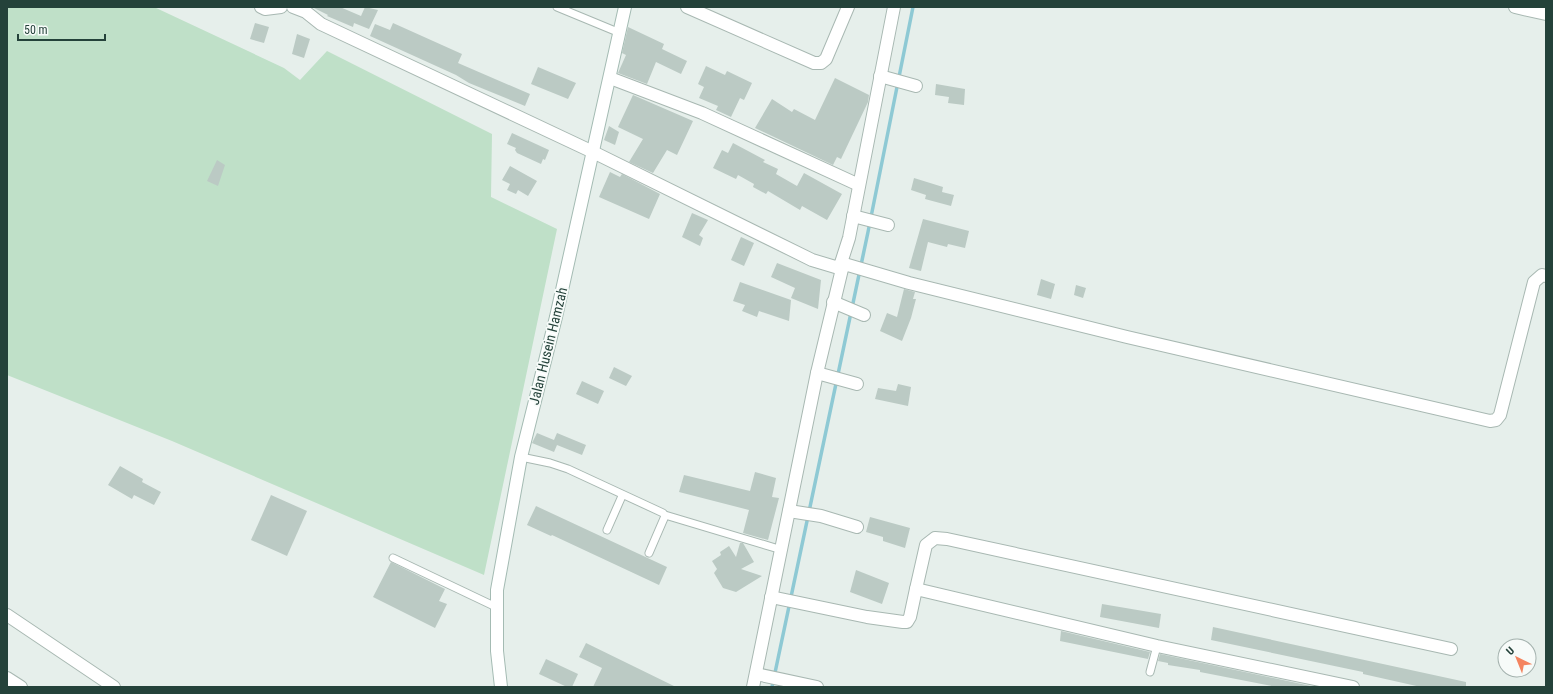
<svg xmlns="http://www.w3.org/2000/svg" width="1553" height="694" viewBox="0 0 1553 694" font-family="'Roboto Condensed',sans-serif">
	<rect width="100%" height="100%" fill="#e6efeb"/>
	<path fill="#bfe0c8" d="M7,7H154L284,68L300,80L327,51L492,134L491,197L557,229L484,575L172,441L7,375Z"/>
	<g fill="none" stroke-linecap="round" stroke-linejoin="round">
		<path stroke="#8ec9d4" stroke-width="3.5" d="M772,687L868,232L913,7"/>
	</g>
	<g fill="#bbcac4">
		<path d="M312,7H340L361,16L365,7L378,10L369,29L354,23L353,27L327,16L328,15Z"/>
		<path d="M255,23L269,27L264,43L250,39Z"/>
		<path d="M393,23L462,54L458,63L530,94L525,106L469,83L456,75L370,36L375,24L390,30Z"/>
		<path d="M628,27L664,44L662,49L687,61L681,74L656,62L647,84L618,73L626,55L622,53Z"/>
		<path d="M297,34L310,39L304,58L292,54Z"/>
		<path d="M706,66L725,75L727,71L752,83L744,100L740,98L731,117L716,110L718,106L699,98L704,87L698,84Z"/>
		<path d="M538,67L576,83L568,99L531,84Z"/>
		<path d="M835,78L869,95L868,102L841,159L837,157L833,165L755,128L772,99L792,112L794,109L815,120Z"/>
		<path d="M936,84L965,89L964,105L948,103L949,97L935,95Z"/>
		<path d="M633,95L693,121L677,155L667,150L653,173L629,162L643,139L618,127Z"/>
		<path d="M609,126L619,132L615,145L604,140Z"/>
		<path d="M512,133L549,150L545,160L543,159L541,164L517,153L515,150L516,148L507,144Z"/>
		<path d="M733,143L765,160L763,162L778,169L776,174L797,186L804,173L842,194L827,220L802,206L800,210L768,191L766,194L753,187L754,184L738,175L736,179L713,168L722,150L728,153Z"/>
		<path d="M217,160L225,165L218,186L207,181Z"/>
		<path d="M510,166L537,181L528,196L518,190L516,194L507,190L510,184L502,180Z"/>
		<path d="M610,172L620,177L622,174L660,194L649,219L599,197Z"/>
		<path d="M914,178L943,187L942,192L954,195L951,206L925,199L926,195L911,190Z"/>
		<path d="M692,213L708,220L699,235L703,238L700,246L682,237Z"/>
		<path d="M923,219L969,231L965,248L948,244L947,247L928,242L921,271L909,268Z"/>
		<path d="M741,237L754,243L744,266L731,260Z"/>
		<path d="M777,263L821,280L818,309L791,298L795,288L771,277Z"/>
		<path d="M1041,279L1055,284L1051,299L1037,295Z"/>
		<path d="M740,282L791,300L789,321L759,311L757,317L742,311L745,305L733,301Z"/>
		<path d="M1076,285L1086,288L1083,298L1074,295Z"/>
		<path d="M904,289L915,292L913,299H916L911,318L902,341L880,331L887,313L897,317Z"/>
		<path d="M614,367L632,376L626,386L609,378Z"/>
		<path d="M582,381L604,391L598,404L576,394Z"/>
		<path d="M898,384L911,387L908,406L875,399L878,388L896,391Z"/>
		<path d="M537,433L554,440L557,433L586,445L582,455L557,445L554,452L532,443Z"/>
		<path d="M120,466L143,479L142,482L161,492L154,505L134,495L132,499L108,485Z"/>
		<path d="M755,472L776,478L772,497L779,498L768,540L743,533L749,510L679,492L684,475L750,491Z"/>
		<path d="M271,495L307,511L287,556L251,540Z"/>
		<path d="M536,506L667,567L659,585L552,535L551,536L527,525Z"/>
		<path d="M870,517L910,528L905,548L883,541V537L866,532Z"/>
		<path d="M740,543H743L754,562L741,569L762,576L736,592L723,588L714,573L717,569L712,561L721,555L720,552L729,546L736,557Z"/>
		<path d="M391,562L445,589L439,601L447,604L435,628L373,597Z"/>
		<path d="M856,570L889,583L882,604L850,592Z"/>
		<path d="M1102,604L1161,614L1159,628L1100,617Z"/>
		<path d="M1213,627L1466,682V687H1421L1363,674V672L1211,640Z"/>
		<path d="M1061,631L1150,652L1148,659L1060,641Z"/>
		<path d="M586,643L676,687H593L602,668L579,657Z"/>
		<path d="M1160,654L1311,686V687H1277L1200,672V670L1168,665V663L1158,661Z"/>
		<path d="M546,659L578,674L572,687H567L539,674Z"/>
	</g>
	<g fill="none" stroke-linecap="round" stroke-linejoin="round">
		<defs>
			<g id="lane">
				<path d="M557,7L620,33"/>
				<path d="M521,457L550,463L568,469L663,513L665,516L649,553"/>
				<path d="M665,515L782,550"/>
				<path d="M607,530L622,496"/>
				<path d="M393,558L496,607"/>
				<path d="M1150,672L1157,646"/>
			</g>
			<g id="street">
				<path d="M261,7L265,9L281,7"/>
				<path d="M293,7L306,12L321,24L593,152L812,260L842,269"/>
				<path d="M687,7L814,63H821L826,59L848,7"/>
				<path d="M1515,7L1546,14"/>
				<path d="M880,76L916,86"/>
				<path d="M610,78L702,113L859,185"/>
				<path d="M853,216L888,225"/>
				<path d="M841,263L909,283L1127,337L1490,421L1496,420L1500,415L1534,282L1542,275L1546,276"/>
				<path d="M833,302L864,315"/>
				<path d="M817,373L857,384"/>
				<path d="M789,511L821,516L857,527"/>
				<path d="M916,589L926,545L935,538L947,539L1451,649"/>
				<path d="M771,597L867,617L903,622H907L910,617L916,589L1157,646L1353,687"/>
				<path d="M7,615L114,687"/>
				<path d="M756,674L817,687"/>
				<path d="M7,678L21,687"/>
				<path d="M753,687L817,373L842,269L841,263L849,238L894,7"/>
			</g>
			<path id="secondary" d="M501,687L497,651V590L521,457L556,317L625,7"/>
		</defs>
		<use href="#lane" stroke="#a8b8b2" stroke-width="9"/>
		<use href="#street" stroke="#a8b8b2" stroke-width="14"/>
		<use href="#secondary" stroke="#a4bbb3" stroke-width="14"/>
		<use href="#lane" stroke="#fff" stroke-width="7"/>
		<use href="#street" stroke="#fff" stroke-width="12"/>
		<use href="#secondary" stroke="#fff" stroke-width="12"/>
	</g>
	<g text-anchor="middle" dominant-baseline="central" stroke-width="3.5" stroke-linejoin="round" paint-order="stroke">
		<g font-size="14" fill="#24423a" stroke="#f7fbf9">
			<text transform="translate(548 346) rotate(-76)">Jalan Husein Hamzah</text>
		</g>
	</g>
	<rect width="1553" height="694" fill="none" stroke="#24423a" stroke-width="16"/>
	<g transform="translate(1517 658) rotate(317)"><circle r="19" fill="#f7fbf9" stroke="#a3b1ad"/>
	<path d="M0-3L7 15L0 10L-7 15Z" fill="#f4845f"/>
	<text y="-6" font-size="11" font-weight="bold" text-anchor="middle" fill="#24423a">U</text>
	</g>
	<path d="M18 34v6h87v-6" fill="none" stroke="#24423a" stroke-width="2"/>
	<text x="24" y="34" font-size="12" fill="#24423a" stroke="#f7fbf9" stroke-width="3" paint-order="stroke">50 m</text>
</svg>
